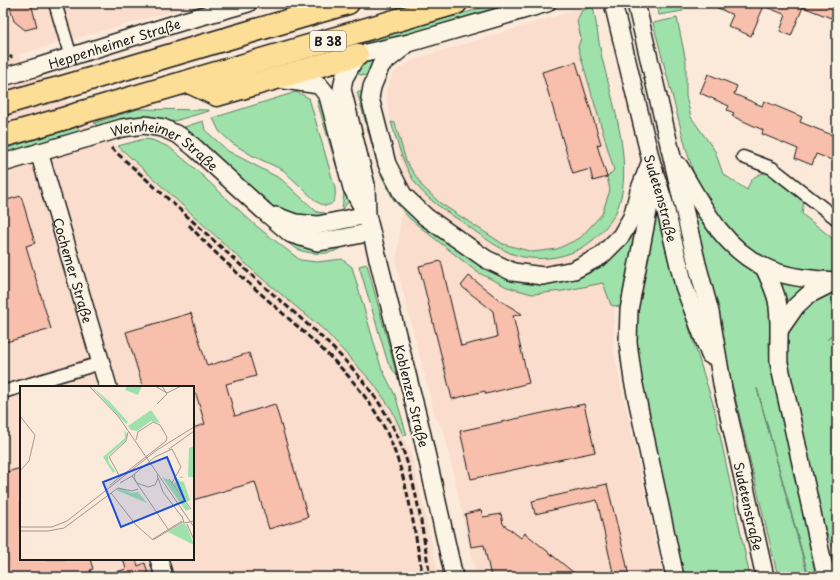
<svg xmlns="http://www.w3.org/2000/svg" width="840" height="580" viewBox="0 0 840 580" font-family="'Playpen Sans',sans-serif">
	<rect width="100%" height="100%" fill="#fbeada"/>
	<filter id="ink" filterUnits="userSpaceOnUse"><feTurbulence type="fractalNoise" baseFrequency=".025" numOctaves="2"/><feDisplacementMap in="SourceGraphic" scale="8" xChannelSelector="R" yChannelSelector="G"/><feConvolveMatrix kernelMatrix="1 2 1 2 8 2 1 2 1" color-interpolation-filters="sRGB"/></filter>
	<g filter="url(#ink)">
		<g fill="#faddcc" fill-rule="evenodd">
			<path d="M3,3H177L179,8L191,3H201L17,55L258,275L324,330L373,383L392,410L413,460L439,577H3ZM21,387H193V559H21Z"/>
			<path d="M579,9L620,165L613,348L663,577H476L444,431L435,416L396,264L405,181L388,108L386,91L391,76L401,67L419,58Z"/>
		</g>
		<g fill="#9fe1ab" stroke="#5e7e64">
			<path d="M499,3H519L330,58L328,52Z"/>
			<path d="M656,3H682L683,11L659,15Z"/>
			<path d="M593,7C597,24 598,41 602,58C612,100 632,159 620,201C616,217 605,229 593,240C572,258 537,264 510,253C493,245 478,233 462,222C447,212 431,202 419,188C404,169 398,145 391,122L395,123L406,161L422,186L440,203L503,244L533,252L557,249L580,238L602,214L610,190L607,177L614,170L578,47L581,38L577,21L582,10Z"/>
			<path d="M677,18L686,62V96L691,117L715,151L723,174L747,190C751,177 756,174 770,172L804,198L802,214L837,242V271L825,273L797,271L769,261L739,244L698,188L686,148L653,23Z"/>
			<path d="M378,54L370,77L354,73C360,64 368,59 378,54Z"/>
			<path d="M296,92L309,98L335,188C337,203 330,210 317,202L283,170L253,156L232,143L219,131L213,118Z"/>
			<path d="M357,92H366L377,148L436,233L556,281L585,274L613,257L637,227L624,308L611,305L603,283L563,291L532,294L507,287L477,272L410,219L393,199L380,173Z"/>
			<path d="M320,97L348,186L349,201L342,210L344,192L317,101Z"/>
			<path d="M138,109L209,110V111L171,122L159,118L149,116L131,118L98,126L94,123Z"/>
			<path d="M203,121L205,130L228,151L281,179L317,212L325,213L330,216L314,219L292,215L273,206L184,127Z"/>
			<path d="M77,127L82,132L3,154V149Z"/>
			<path d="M144,139L152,140L169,147L192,166L255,225L300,260L317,262L342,259L352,267L381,367L395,395L407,435H403L392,410L373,383L324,330L258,275L118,146Z"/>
			<path d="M655,200L667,255L681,302L714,407L750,577H683L635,361V311Z"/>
			<path d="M690,203L710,234L731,255L759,274L772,304L769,343L773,374L818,577H809L757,388L808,577H778L714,309Z"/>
			<path d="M289,241C307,249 320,248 340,247L339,249C329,255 313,254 302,251C297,249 292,246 288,243Z"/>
			<path d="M367,264L397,376L388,363L359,266Z"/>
			<path d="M776,280L814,286L783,314Z"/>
			<path d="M837,291V329L827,340L837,330V556L822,523L786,365L787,339L794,316L809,301L828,293Z"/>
		</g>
		<g fill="#f7bfac" stroke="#1c1c1c">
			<path d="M9,3H31L37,27L25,30L14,21Z"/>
			<path d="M707,3H837V5L831,18L803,7L791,36L780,31L786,15L764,6L751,36L728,26L733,15Z"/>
			<path d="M576,62L601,144L597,145L607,177L593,181L590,169L573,174L542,72Z"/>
			<path d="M708,74L737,86L734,94L762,106L764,101L802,117L800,122L837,137V162L816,154L812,165L795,158L798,149L762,134L763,130L732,116L734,113L727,110L729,106L700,93Z"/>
			<path d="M21,196L35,243L26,246L51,329L3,343V201Z"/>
			<path d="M441,261L461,346L497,337L493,311L461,286L469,276L501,301L522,314L513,316L529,383L486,394L485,391L452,399L419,266Z"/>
			<path d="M191,313L207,366L249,353L256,376L226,384L235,416L275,404L308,517L269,529L255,482L193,500V428L205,424L196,394L193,395V387H143L126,332Z"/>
			<path d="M584,404L595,452L471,479L460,431Z"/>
			<path d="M21,468V559H90L93,569L90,570L92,577H3V473Z"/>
			<path d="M607,484L625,557L629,577H614L597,500L535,514L532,501Z"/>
			<path d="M481,510L483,517L501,514L503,524L521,538L525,533L579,577H491L484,545L471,547L465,514Z"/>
			<path d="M123,559H136L138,566L145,563L149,577H110V574L126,569Z"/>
		</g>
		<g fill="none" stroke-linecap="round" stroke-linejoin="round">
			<defs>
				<g id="street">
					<path d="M55,3L71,57"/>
					<path d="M743,157L772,168L837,219"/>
					<path d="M3,392L101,363"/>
				</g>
				<g id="secondary">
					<path id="s1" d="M613,3L651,161L664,203L684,286L710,355"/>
					<path id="s2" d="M636,3L697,264L710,312L723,389L765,577"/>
					<path d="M405,46L381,65L372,87L370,98L387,164L403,195L426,217L486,259L513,272L543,276L574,270L601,256L621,236L632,217L639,191L651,161"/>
					<path id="s3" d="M34,68L184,21L248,3"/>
					<path d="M3,77L17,73"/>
					<path d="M278,79L319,85L328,96L352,188L365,212"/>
					<path id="s4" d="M105,133L122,128L144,125L163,128L180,136L195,148L264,211L291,234L317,242L343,238L371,232"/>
					<path id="s5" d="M39,152L108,387"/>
					<path d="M3,163L88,138"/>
					<path d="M679,166C702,205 722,247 764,267C786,278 812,279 836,281"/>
					<path d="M650,180L649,206L629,310L628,342L633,380L675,577"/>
					<path d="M276,216L295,223L318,225L367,215"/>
					<path d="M764,267C769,278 774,288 777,300C781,321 778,342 779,363L826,577"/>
					<path d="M780,329L796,306L808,295L836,281"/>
					<path d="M159,559L164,577"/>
					<path d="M454,577L420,426L367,215L366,185L342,89L344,78L357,55L409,43L547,3"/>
				</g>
				<g id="highway">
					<path d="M189,82L217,95L357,55"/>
					<path d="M56,89L348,3"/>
					<path d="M3,104L40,93"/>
					<path d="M83,112L456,3"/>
					<path d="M3,136L66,118"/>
				</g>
			</defs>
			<use href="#street" stroke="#1c1c1c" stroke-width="15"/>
			<use href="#secondary" stroke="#1c1c1c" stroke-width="20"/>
			<use href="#highway" stroke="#1c1c1c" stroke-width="25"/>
			<use href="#street" stroke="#fcf5e5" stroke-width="12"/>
			<use href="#secondary" stroke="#fcf5e5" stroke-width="17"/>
			<use href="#highway" stroke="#fdde96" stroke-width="22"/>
			<g stroke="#1c1c1c" stroke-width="3" stroke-dasharray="6 3" stroke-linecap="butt">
				<path d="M3,50L12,58"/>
				<path d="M111,148C161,192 210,237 259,282C309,326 365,369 395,431C416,476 422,528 430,577"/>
				<path d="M189,225C222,262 261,293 298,327C333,358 366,390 387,433C408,478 414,529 423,577"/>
			</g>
			<defs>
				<g id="secondary-bridge">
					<path d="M17,73L34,68"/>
					<path d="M88,138L105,133"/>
				</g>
				<g id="highway-bridge">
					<path d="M40,93L56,89"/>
					<path d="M66,118L83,112"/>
				</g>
			</defs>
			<use href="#secondary-bridge" stroke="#1c1c1c" stroke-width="20" stroke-linecap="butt"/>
			<use href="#highway-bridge" stroke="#1c1c1c" stroke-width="25" stroke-linecap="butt"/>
			<use href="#secondary-bridge" stroke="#fcf5e5" stroke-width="17"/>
			<use href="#highway-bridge" stroke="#fdde96" stroke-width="22"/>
		</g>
	</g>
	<g text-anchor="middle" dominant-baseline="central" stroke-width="4" stroke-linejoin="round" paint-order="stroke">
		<rect fill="#fcf5e5" stroke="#5f5d58" stroke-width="1" x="310" y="31" width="36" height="20" rx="3"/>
		<g font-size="12" font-weight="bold" fill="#1c1c1c">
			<text x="328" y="41">B 38</text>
		</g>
		<g font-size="13" fill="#1c1c1c" stroke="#fcf5e5">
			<text stroke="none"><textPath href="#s3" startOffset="84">Heppenheimer Straße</textPath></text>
			<text stroke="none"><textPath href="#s4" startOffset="66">Weinheimer Straße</textPath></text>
			<text stroke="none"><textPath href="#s1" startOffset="201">Sudetenstraße</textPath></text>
			<text stroke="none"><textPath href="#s5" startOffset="123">Cochemer Straße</textPath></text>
			<text transform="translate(412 396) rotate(76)">Koblenzer Straße</text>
			<text stroke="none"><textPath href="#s2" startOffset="516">Sudetenstraße</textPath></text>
		</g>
	</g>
	<g transform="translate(20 386)">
		<rect width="174" height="174" fill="#fbeada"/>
		<path d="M71,0L90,16L108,36L106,38ZM107,0L119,1L122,0L118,9L105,4ZM131,24L140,37L131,35L117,45L111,44L108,40ZM104,44L107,49L105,55L88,70L89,77L95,85L93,87L83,71L105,52ZM174,60V91H168L169,62ZM161,90L164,92H159V95L164,96L170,114L167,116L153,98ZM142,91L149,94L170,123L166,125ZM100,102L112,107L116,105L113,107L118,106L127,117L96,104ZM163,137L167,140L174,159L148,146Z" fill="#9fe1ab"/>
		<path fill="none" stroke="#a2988e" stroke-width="1" d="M69,0L98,30L174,141M135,0L147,7L161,0M137,18L147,8L142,0M0,30L15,49L9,75L0,85M149,63L174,45M97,86L100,91L146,55L147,51L140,39L133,36L118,46L116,54M98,87L89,71L106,55L108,46M115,87L114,92L117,97L128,101L135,99L138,92M137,89L143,106L162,131M112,90L148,143M112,90L135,71L152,63L161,81L152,97M149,93L171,123M100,97L112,90M90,99L100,91M91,107L116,139L133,154M162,130L164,137L174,135M167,138L174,154M0,141H32L47,135L137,64L174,41M0,145H28L44,142L98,102L112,105L118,103M133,153L162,135M133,154L163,136"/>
		<path fill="#1d4ed8" fill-opacity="0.15" stroke="#1d4ed8" stroke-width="2" d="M147,71L165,115L101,141L83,96Z"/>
		<rect width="174" height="174" fill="none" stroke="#1c1c1c" stroke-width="2"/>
	</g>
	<rect width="840" height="580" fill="none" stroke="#fcf5e5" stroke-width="16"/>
	<rect x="8" y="8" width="824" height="564" fill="none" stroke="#1c1c1c" stroke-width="1.5" filter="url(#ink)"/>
</svg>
